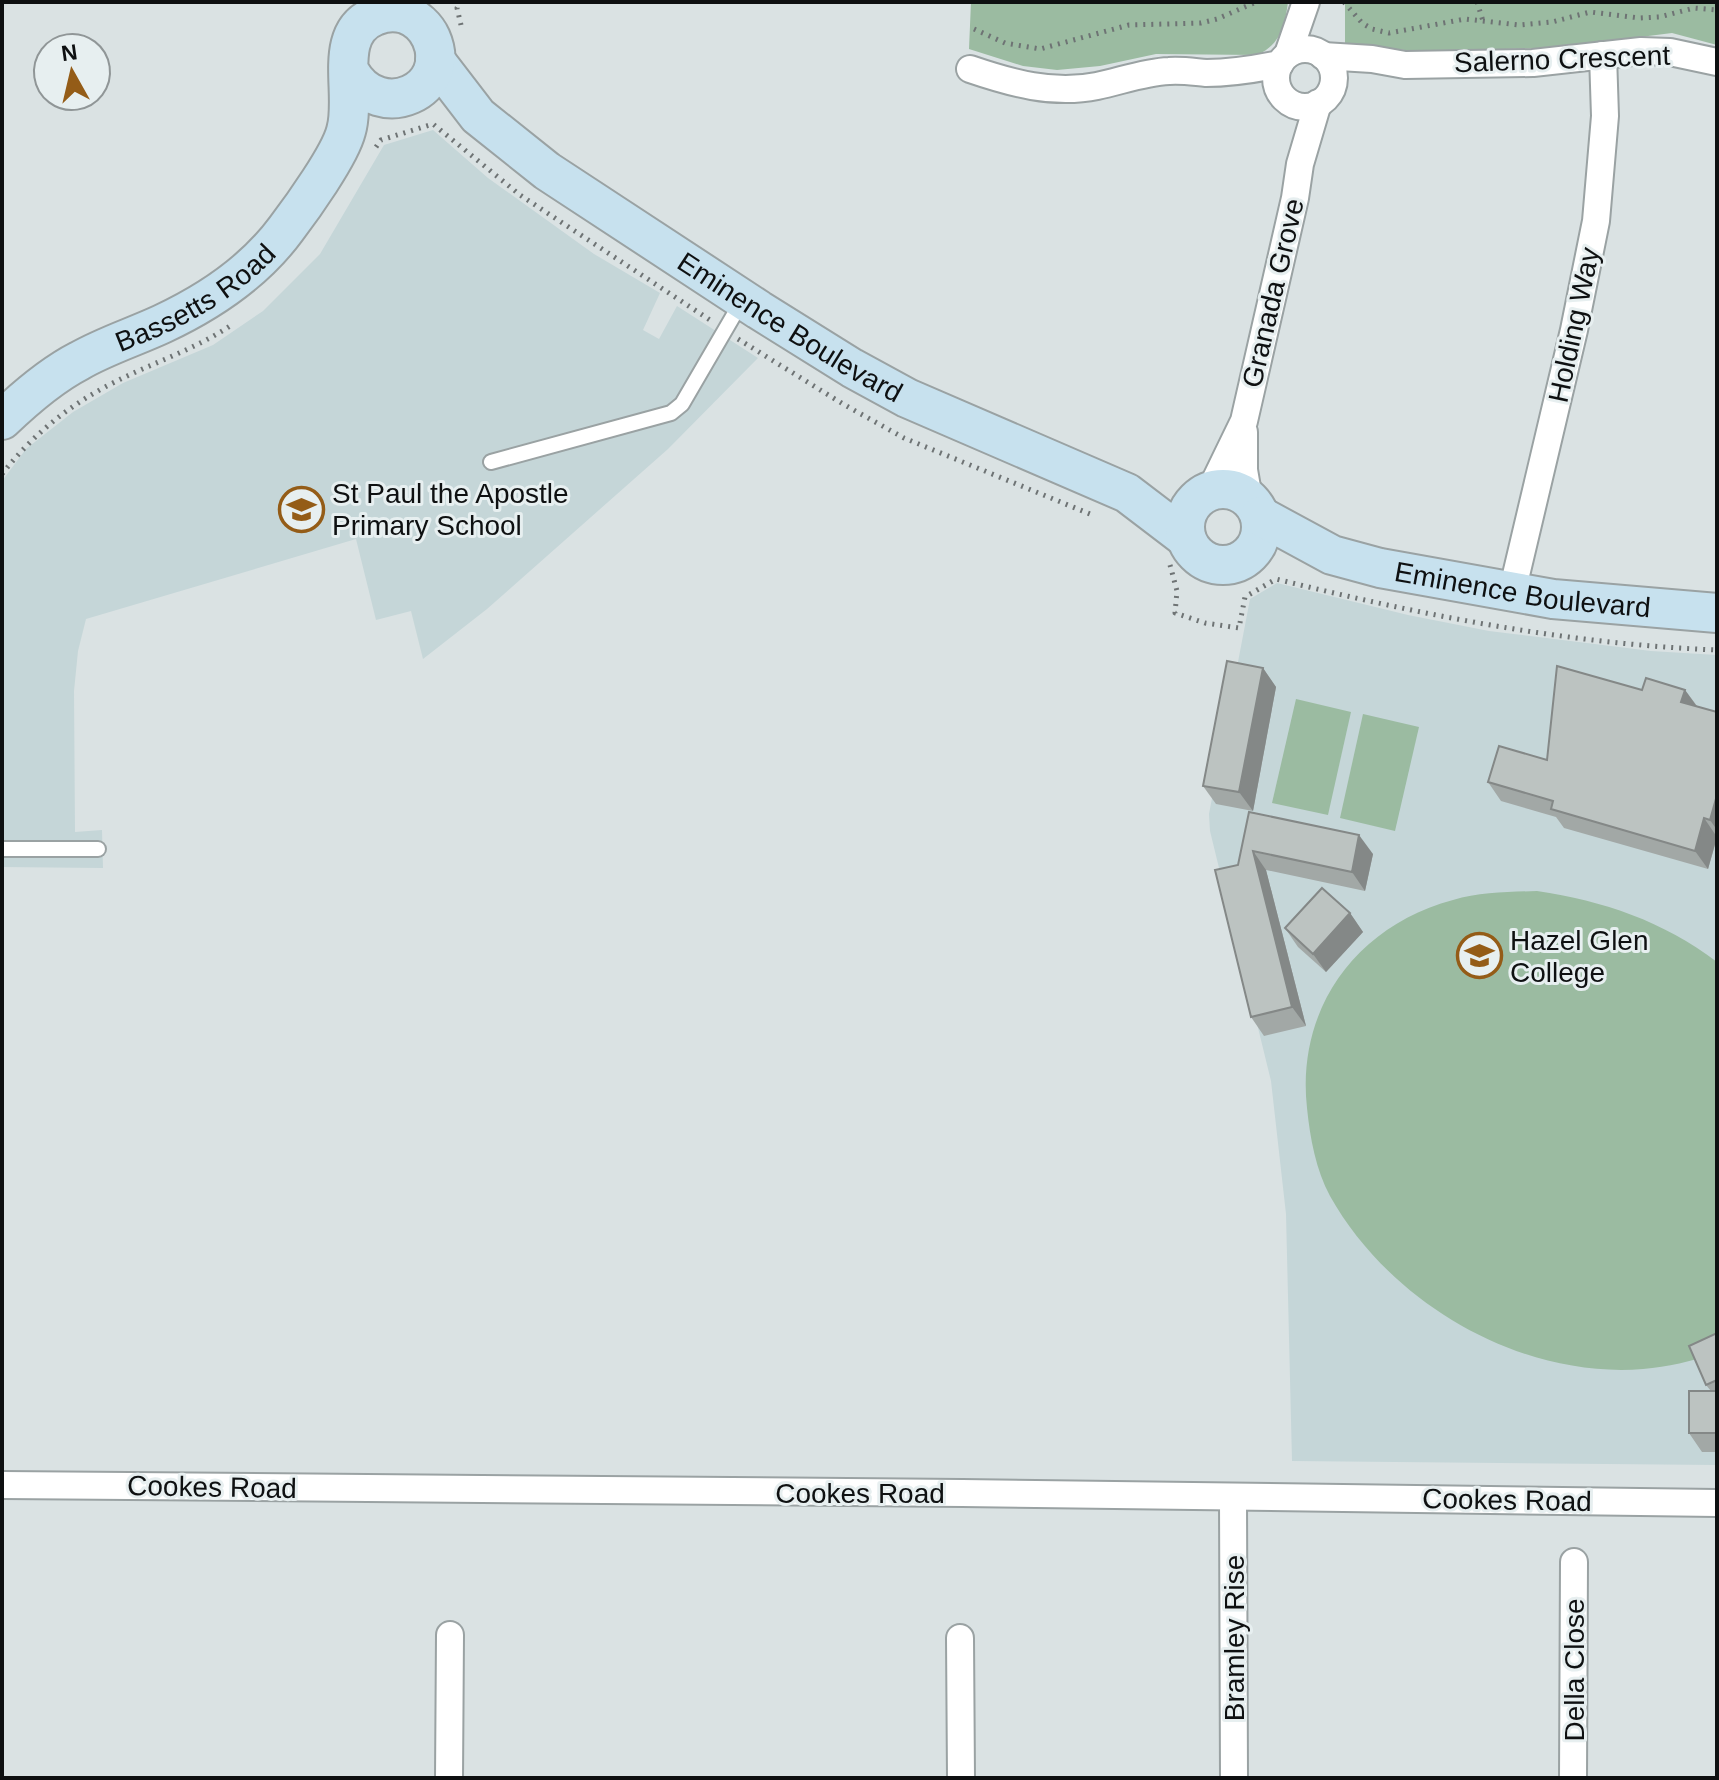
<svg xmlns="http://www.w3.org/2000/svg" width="1719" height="1780" viewBox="0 0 1719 1780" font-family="Arial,sans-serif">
	<rect width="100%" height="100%" fill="#dae2e3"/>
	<g fill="#c5d6d8">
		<path d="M433,130L488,178L594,254L660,293L643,330L659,339L677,306L758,358L668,449L487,609L423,659L411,611L376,620L356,539L86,619L78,651L74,691L75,832L102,830L103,868L2,867V481L26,449L73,412L123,383L213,345L263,311L320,254L384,145Z"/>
		<path d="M1277,583L1408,615L1489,631L1651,651L1717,655V1465L1292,1461L1286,1214L1271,1081L1210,831L1209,814L1250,599Z"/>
	</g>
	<g fill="#9bbba1">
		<path d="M971,2H1288C1285,26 1280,45 1257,55L1156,54L1100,66L1057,70L1023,66L969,49Z"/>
		<path d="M1345,2H1717V45L1672,33L1553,48L1417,51L1345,45Z"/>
		<path d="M1296,699L1351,712L1328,815L1272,803Z"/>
		<path d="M1363,714L1419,727L1395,831L1340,818Z"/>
		<path d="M1537,891C1604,901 1663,921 1717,962V1353L1715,1354C1691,1361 1668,1367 1643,1369C1520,1379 1390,1303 1330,1196C1316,1170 1310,1138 1307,1108C1296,1009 1356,926 1453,900C1480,892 1509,892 1537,891Z"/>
	</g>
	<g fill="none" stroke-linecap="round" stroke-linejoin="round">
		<defs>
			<g id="lane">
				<path d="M491,462L671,413L682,404L742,301"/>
				<path d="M2,849H98"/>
			</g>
			<g id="street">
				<circle cx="1305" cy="78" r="29"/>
				<path d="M1288,54L1306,2"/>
				<path d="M1323,56L1372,59L1405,65L1533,63L1641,51L1670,52L1717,62"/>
				<path d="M970,69C1011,83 1053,95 1097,86C1121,81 1145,72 1169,71C1182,70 1194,72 1206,73C1230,73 1256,69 1280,64"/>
				<path d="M1244,432V470L1249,499"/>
				<path d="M1210,491L1244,421L1295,198L1300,164L1318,103"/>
				<path d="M1512,592L1574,330L1596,221L1605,116L1603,55"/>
				<path d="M2,1485L962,1493L1717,1503"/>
				<path d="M1233,1498L1234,1778"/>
				<path d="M960,1638L961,1778"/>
				<path d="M449,1778L450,1635"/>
				<path d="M1573,1778L1574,1562"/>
			</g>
			<g id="secondary">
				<path id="s1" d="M435,60L478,116L547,171L759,310L852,368L907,398L1127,493L1186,538"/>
				<path id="s2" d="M2,420C25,398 50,376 79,361C105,346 134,337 162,324C209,302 255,271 286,229C302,208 340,155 346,131C357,94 331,33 375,16C384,12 395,11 405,14C416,18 426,27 431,38C454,90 380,125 350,72"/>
				<circle cx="1223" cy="527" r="38"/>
				<path id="s3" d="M1260,516L1332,555L1380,568L1553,599L1717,613"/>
			</g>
		</defs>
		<use href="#lane" stroke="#9aa2a3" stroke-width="18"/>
		<use href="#street" stroke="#9aa2a3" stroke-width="30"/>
		<use href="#secondary" stroke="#9aa2a3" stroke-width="42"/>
		<g stroke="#6e7374" stroke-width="5" stroke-dasharray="2 6" stroke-linecap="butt">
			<path d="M1344,2L1362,23L1372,29L1389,33L1465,19L1519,25L1552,22L1590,12L1640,18L1659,17L1694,8L1717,10"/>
			<path d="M1477,2L1483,21"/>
			<path d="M461,25L457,8L461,2"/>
			<path d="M974,29L1005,43L1040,49L1129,25L1201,23L1217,19L1256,2"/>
			<path d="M376,147L381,140L433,124L520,195L710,320"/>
			<path d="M738,339L843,404L904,438L1090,514"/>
			<path d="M2,474C31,437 64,409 105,387C148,364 193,351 233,324"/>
			<path d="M1170,565L1177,591L1175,613L1205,623L1239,628L1245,597L1276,579C1421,615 1567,644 1717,650"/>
		</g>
		<use href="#lane" stroke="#fff" stroke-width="14"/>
		<use href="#street" stroke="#fff" stroke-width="26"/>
		<use href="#secondary" stroke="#c7e1ee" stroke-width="38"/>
	</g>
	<g fill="#a2a8a6">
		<path d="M1263,668L1276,687L1253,811L1216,804L1203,786Z"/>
		<path d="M1642,690H1685L1697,706L1717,712V838L1708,869L1564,828L1556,817L1501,801L1488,782L1547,760Z"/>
		<path d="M1249,812L1373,854L1365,891L1266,870L1306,1026L1264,1036L1251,1017Z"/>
		<path d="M1350,913L1363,932L1326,972L1298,947L1285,928Z"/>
		<path d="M1717,1333V1452H1702L1689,1433L1711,1391L1706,1385Z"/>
	</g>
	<g fill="#848887">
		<path d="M1263,668L1276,687L1253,811L1239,792Z"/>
		<path d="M1685,690L1698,708L1681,702Z"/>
		<path d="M1717,795V830L1710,820Z"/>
		<path d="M1704,818L1717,837L1708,869L1695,851Z"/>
		<path d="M1359,835L1373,854L1365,891L1352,872Z"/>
		<path d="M1253,851L1266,870L1306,1026L1292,1007Z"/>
		<path d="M1350,913L1363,932L1326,972L1313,954Z"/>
	</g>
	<g fill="#bcc3c1" stroke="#848887" stroke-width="2">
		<path d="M1227,661L1263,668L1239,792L1203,786Z"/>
		<path d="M1557,666L1642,690L1646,678L1685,690L1681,702L1717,712V795L1710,820L1704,818L1695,851L1551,809L1553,801L1488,782L1499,746L1547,760Z"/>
		<path d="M1249,812L1359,835L1352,872L1253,851L1292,1007L1251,1017L1215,870L1238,865Z"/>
		<path d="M1322,888L1350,913L1313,954L1285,928Z"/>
		<path d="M1717,1333V1380L1706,1385L1689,1346Z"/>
		<rect x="1689" y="1391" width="28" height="42"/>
	</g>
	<defs>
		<symbol id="school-ring" viewBox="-11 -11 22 22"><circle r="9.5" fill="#e7eff0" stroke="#945c17" stroke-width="1.5"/><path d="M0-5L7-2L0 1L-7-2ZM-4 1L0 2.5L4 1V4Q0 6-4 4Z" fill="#945c17"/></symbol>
	</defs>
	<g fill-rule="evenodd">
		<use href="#school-ring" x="276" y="484" width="51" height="51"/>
		<use href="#school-ring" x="1454" y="930" width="51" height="51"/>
	</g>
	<g text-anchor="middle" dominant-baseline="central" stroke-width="6" stroke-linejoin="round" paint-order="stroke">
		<g font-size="28" fill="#0e1011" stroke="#e7eff0">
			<text transform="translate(1562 59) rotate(-2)">Salerno Crescent</text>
			<text stroke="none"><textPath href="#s2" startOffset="230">Bassetts Road</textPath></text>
			<text transform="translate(1273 293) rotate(-77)">Granada Grove</text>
			<text transform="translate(1574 325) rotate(-78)">Holding Way</text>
			<text stroke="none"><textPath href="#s1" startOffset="448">Eminence Boulevard</textPath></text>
			<text stroke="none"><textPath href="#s3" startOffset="276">Eminence Boulevard</textPath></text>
			<text transform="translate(212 1487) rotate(1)">Cookes Road</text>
			<text x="860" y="1493">Cookes Road</text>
			<text transform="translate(1507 1500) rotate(1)">Cookes Road</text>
			<text transform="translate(1234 1638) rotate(-90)">Bramley Rise</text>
			<text transform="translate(1574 1670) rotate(-90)">Della Close</text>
		</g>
		<g font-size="28" fill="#0e1011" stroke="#e7eff0" text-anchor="start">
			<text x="332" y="493">St Paul the Apostle<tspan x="332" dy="32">Primary School</tspan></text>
			<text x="1510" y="940">Hazel Glen<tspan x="1510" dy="32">College</tspan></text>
		</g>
	</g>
	<rect width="1719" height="1780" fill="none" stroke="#0e1011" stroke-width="8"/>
	<g transform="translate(72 72) rotate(352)"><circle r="38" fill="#e7eff0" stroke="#909697" stroke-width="2"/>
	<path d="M0-6L14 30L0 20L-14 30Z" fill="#945c17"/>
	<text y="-12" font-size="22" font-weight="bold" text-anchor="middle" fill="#0e1011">N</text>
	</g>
</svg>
